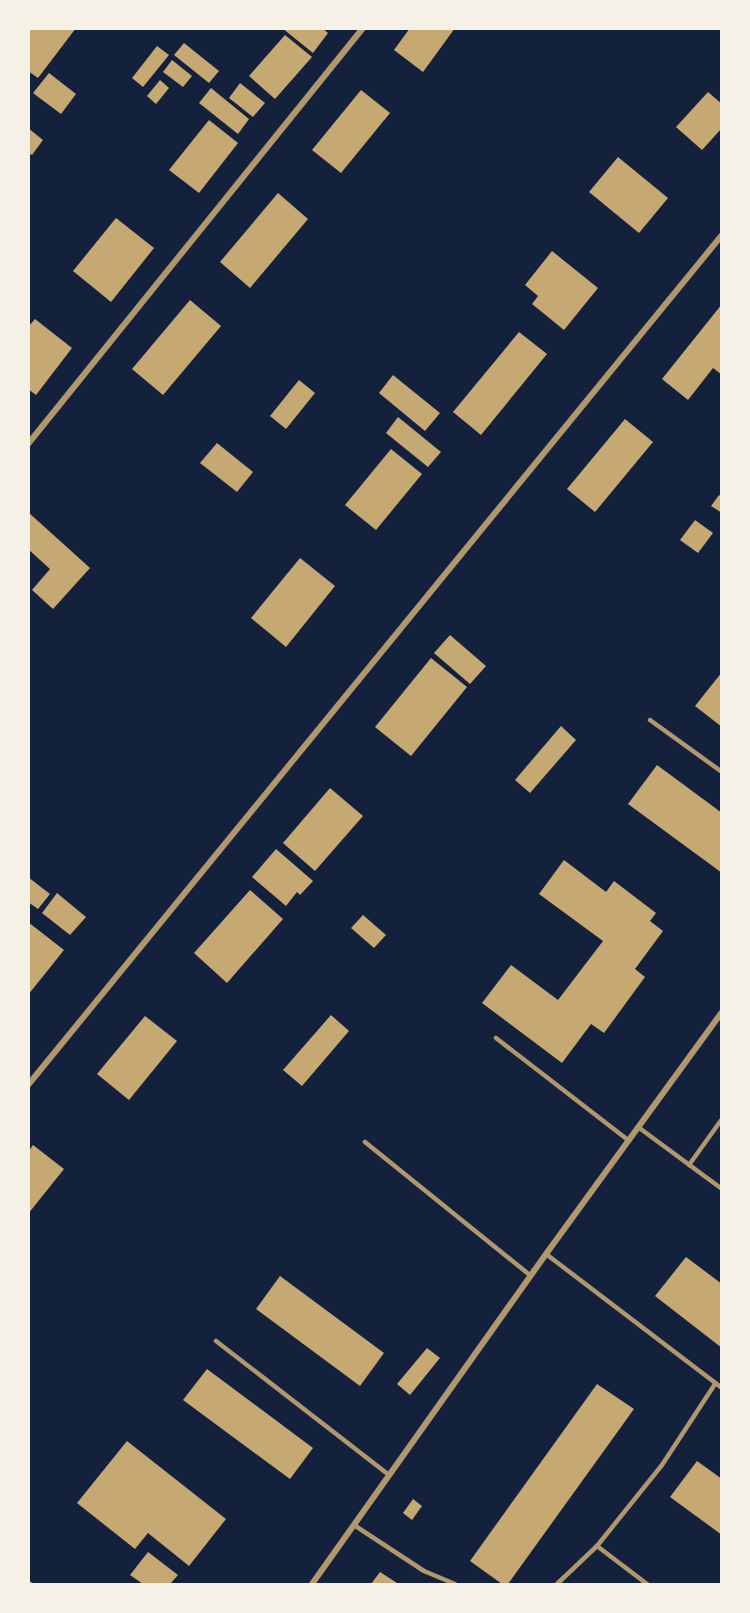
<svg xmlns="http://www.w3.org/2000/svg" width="750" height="1613" viewBox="0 0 750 1613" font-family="Inter,sans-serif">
	<rect width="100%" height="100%" fill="#14213d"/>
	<g fill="#c6a872">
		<path d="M29,28H76L38,78L28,71Z"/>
		<path d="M282,28H322L328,33L313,53Z"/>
		<path d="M410,28H455L423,72L394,50Z"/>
		<path d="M285,35L312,57L275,99L249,76Z"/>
		<path d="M184,43L219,71L209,83L174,55Z"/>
		<path d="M157,46L169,55L143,87L132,78Z"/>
		<path d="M172,60L192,76L183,87L163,72Z"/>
		<path d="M49,73L76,94L61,114L33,93Z"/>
		<path d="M160,80L169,88L156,104L147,96Z"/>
		<path d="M240,83L265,103L253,117L229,98Z"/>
		<path d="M211,88L249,119L238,134L199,103Z"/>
		<path d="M361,90L390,113L341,173L312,150Z"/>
		<path d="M708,92L722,104V128L702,150L676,127Z"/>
		<path d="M209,120L238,143L199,193L169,170Z"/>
		<path d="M28,128L43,140L32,155L28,153Z"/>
		<path d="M618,157L668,198L639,233L589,192Z"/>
		<path d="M278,193L308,219L250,288L220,262Z"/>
		<path d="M116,218L154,248L111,302L73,271Z"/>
		<path d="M552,251L598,288L564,330L532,304L538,296L525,285Z"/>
		<path d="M190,300L221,326L163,395L132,369Z"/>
		<path d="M722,304V375L713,368L688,400L662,379Z"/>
		<path d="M35,319L72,348L36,395L28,389V327Z"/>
		<path d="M519,332L547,354L481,435L453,412Z"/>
		<path d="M393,375L440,413L425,431L379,393Z"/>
		<path d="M299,380L315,393L286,429L270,416Z"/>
		<path d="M398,417L441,452L428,467L386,433Z"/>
		<path d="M625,419L653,442L595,512L567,489Z"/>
		<path d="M217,443L253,472L237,492L200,463Z"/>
		<path d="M391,449L422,474L376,530L345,505Z"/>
		<path d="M719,495L722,497V513L711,506Z"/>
		<path d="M28,512L90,568L53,609L32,590L50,569L28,549Z"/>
		<path d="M695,520L713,533L698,553L680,540Z"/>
		<path d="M300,558L335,586L286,647L251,618Z"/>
		<path d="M450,635L486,666L470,684L434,653Z"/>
		<path d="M431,658L467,687L411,756L375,727Z"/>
		<path d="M722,672V727L695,706Z"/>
		<path d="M561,726L576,740L530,793L515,780Z"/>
		<path d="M657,765L722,813V873L628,804Z"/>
		<path d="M330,788L363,816L315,871L283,843Z"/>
		<path d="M276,849L313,881L300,895L297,892L286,906L252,877Z"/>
		<path d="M564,860L606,892L614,881L656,913L650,921L663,931L635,969L645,977L604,1033L591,1024L562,1063L482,1003L511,965L558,1000L603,941L539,894Z"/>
		<path d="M28,877L50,894L38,909L28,902Z"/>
		<path d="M250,890L283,919L227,983L194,953Z"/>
		<path d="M57,893L86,917L70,935L42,913Z"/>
		<path d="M363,915L386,935L374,948L351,928Z"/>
		<path d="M28,922L64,950L28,995Z"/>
		<path d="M331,1015L349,1031L302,1086L283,1070Z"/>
		<path d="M145,1016L177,1041L129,1100L97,1074Z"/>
		<path d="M33,1145L64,1169L28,1214V1152Z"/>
		<path d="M686,1257L722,1284V1348L655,1296Z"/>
		<path d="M280,1276L384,1353L360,1386L256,1309Z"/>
		<path d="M427,1348L440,1358L410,1395L397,1384Z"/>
		<path d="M207,1369L313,1448L290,1479L183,1400Z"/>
		<path d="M597,1384L634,1409L508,1584H502L470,1561Z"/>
		<path d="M127,1441L226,1519L189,1566L148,1533L135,1549L77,1503Z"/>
		<path d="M697,1461L722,1479V1535L670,1497Z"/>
		<path d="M413,1499L422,1506L412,1520L403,1513Z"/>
		<path d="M148,1552L178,1575L170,1584H143L130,1575Z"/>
		<path d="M380,1572L397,1583L395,1584H371Z"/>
	</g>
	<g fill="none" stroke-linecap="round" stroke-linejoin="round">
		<g stroke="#b1986c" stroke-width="4.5">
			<path d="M650,720L722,772"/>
			<path d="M496,1038L628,1140"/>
			<path d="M638,1127L722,1189"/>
			<path d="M365,1142L531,1276"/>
			<path d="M689,1165L722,1119"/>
			<path d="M546,1254L722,1388"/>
			<path d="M216,1341L389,1475"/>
			<path d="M354,1525L424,1571L455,1584"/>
			<path d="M597,1546L647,1584"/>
			<path d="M557,1584L597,1546L662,1465L715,1384"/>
		</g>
		<g stroke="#b1986c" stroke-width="6">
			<path d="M28,444L363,28"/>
			<path d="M28,1085L722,235"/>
			<path d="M28,1584H29"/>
			<path d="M312,1584L546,1254L722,1012"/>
		</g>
	</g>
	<rect width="750" height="1613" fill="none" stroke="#f6f1e7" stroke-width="60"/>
</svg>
